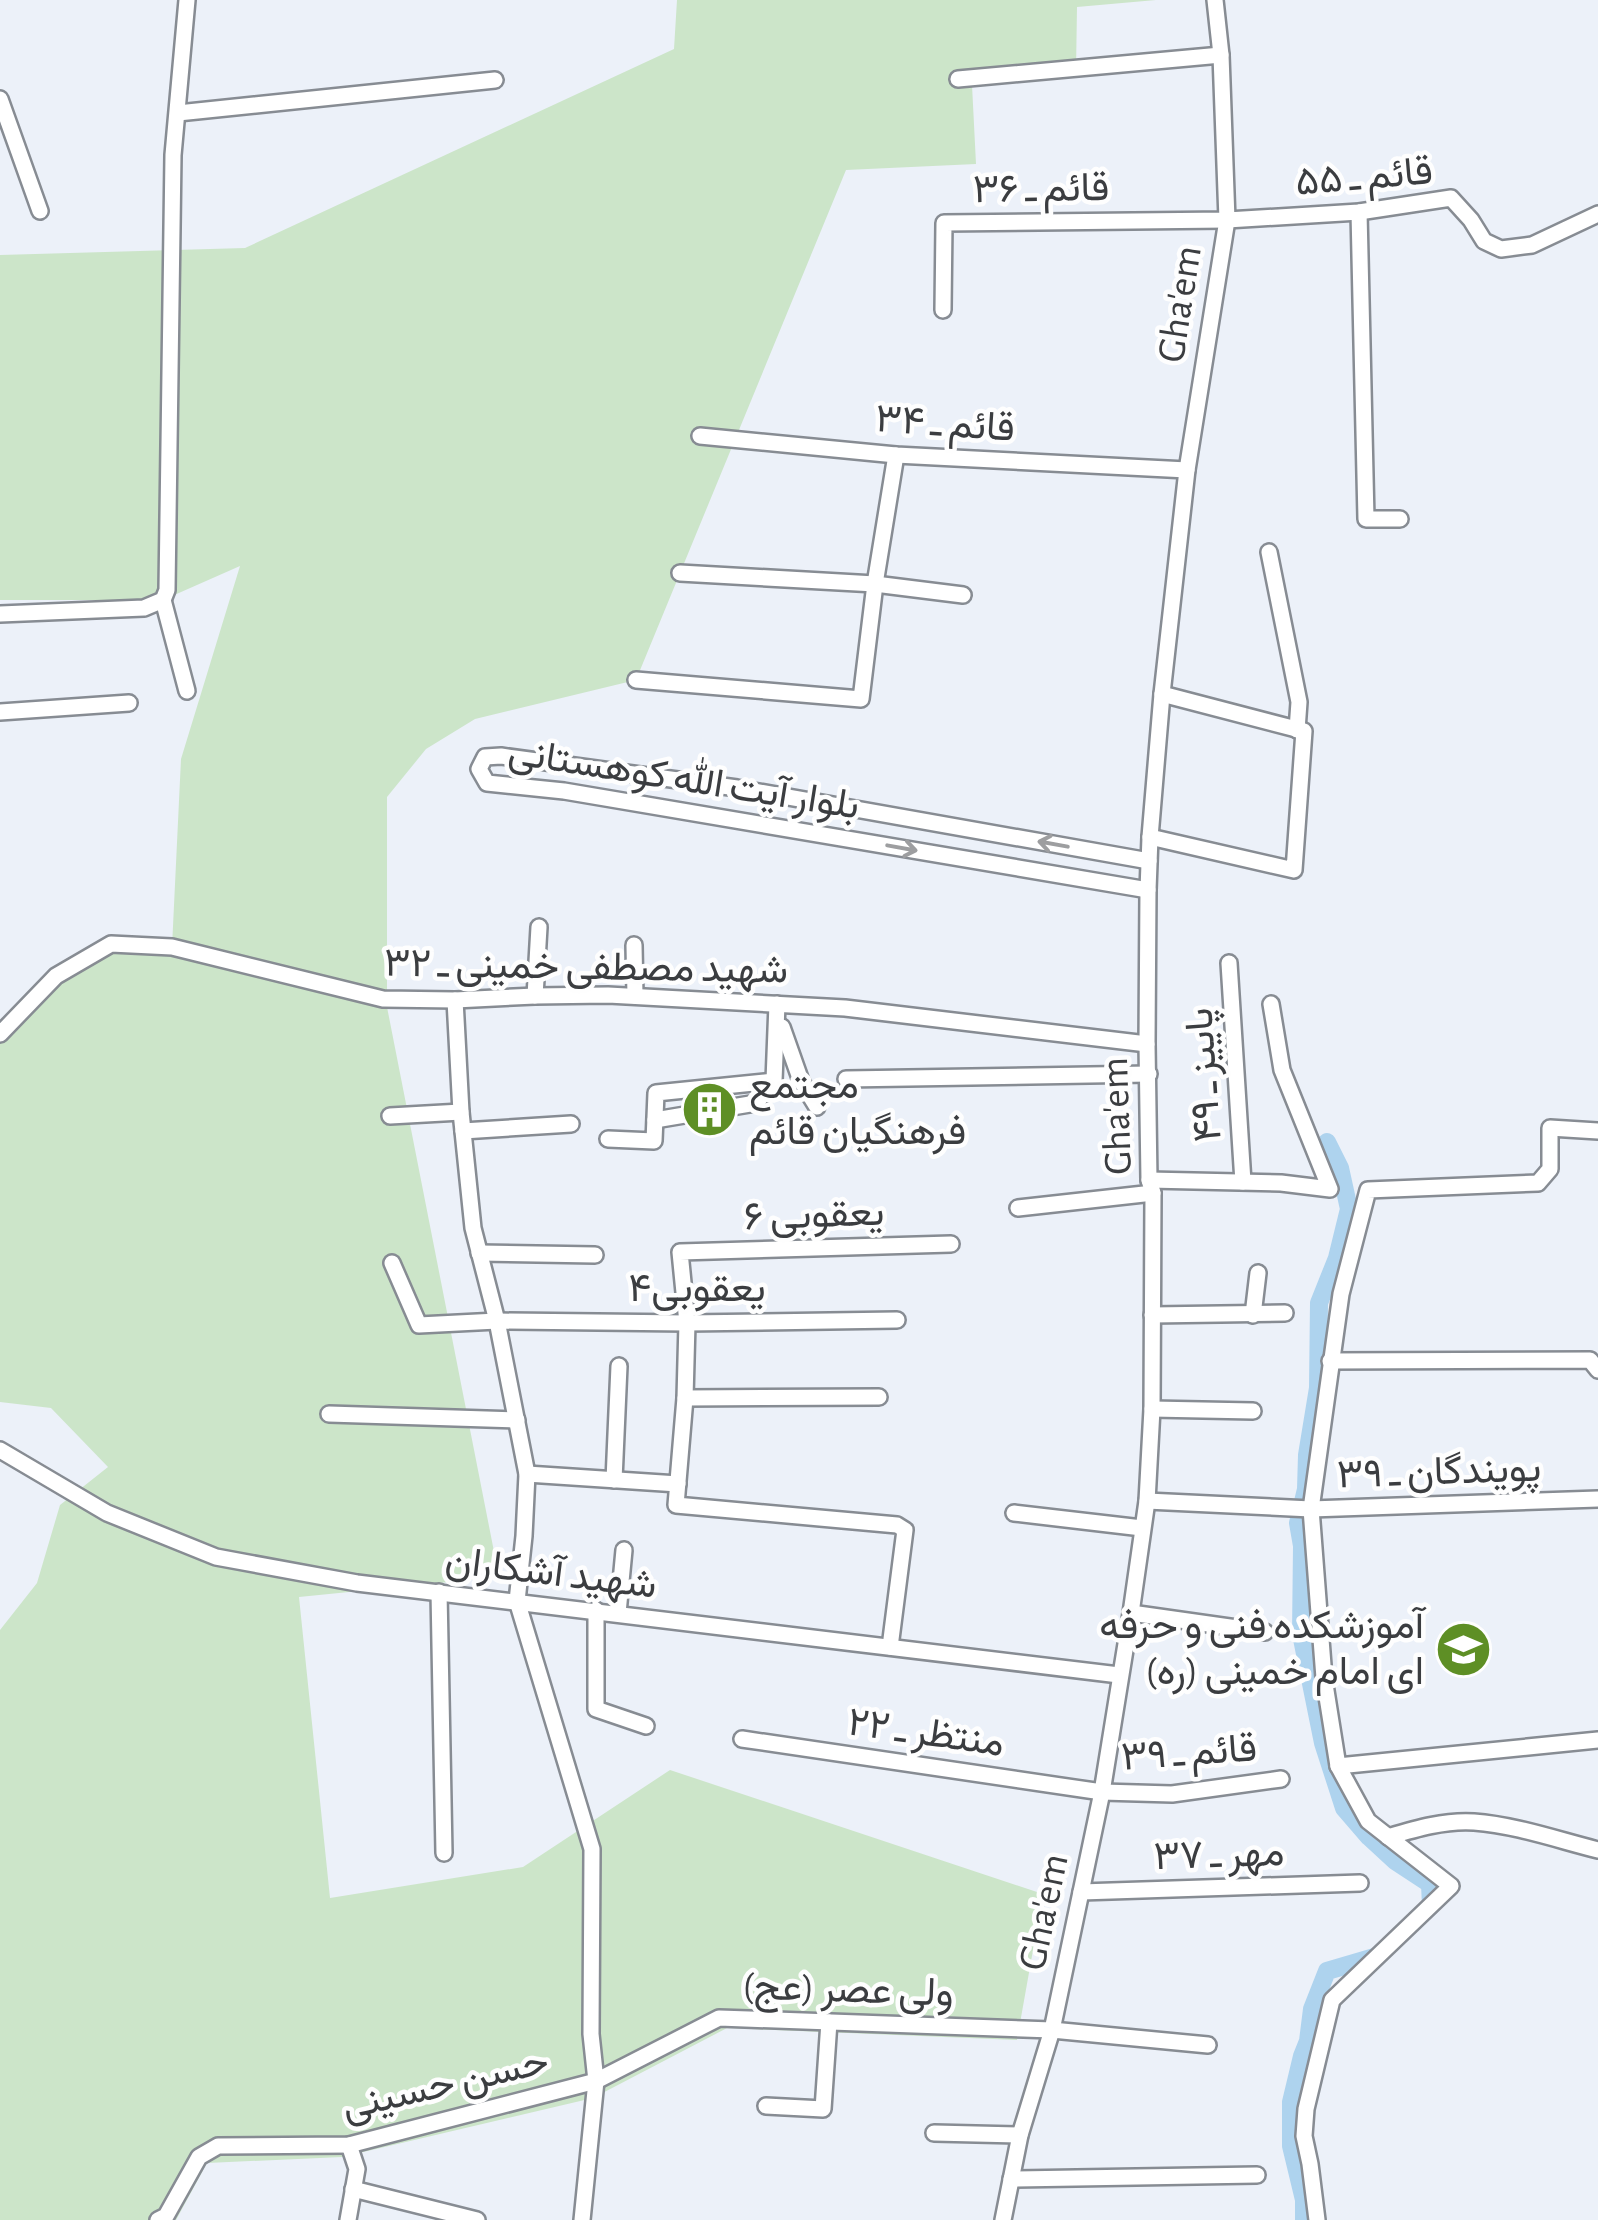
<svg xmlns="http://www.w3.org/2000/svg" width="1598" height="2220" viewBox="0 0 1598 2220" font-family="'Alegreya Sans',Vazirmatn,sans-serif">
	<rect width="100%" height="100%" fill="#ecf1f9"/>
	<path fill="#cce5c9" d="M677,0H1156L1077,7L1076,71L972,85L976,164L846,170L636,680L475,719L426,749L387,797V1007L499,1577L299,1597L330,1898L523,1867L670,1770L1043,1894L1017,2040L727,2028L593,2098L342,2157L207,2163L176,2220H0V1630L37,1583L60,1505L108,1467L51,1408L0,1402V1034L47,981L111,944L172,947L181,759L240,566L163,600H0V255L245,248L674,49Z"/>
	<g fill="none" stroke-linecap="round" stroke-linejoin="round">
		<g stroke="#aed3ee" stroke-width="18">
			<path d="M1327,1142L1340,1168L1349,1209L1337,1258L1319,1303L1318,1388L1307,1455L1306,1489L1298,1523L1302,1546L1301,1634L1323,1743L1344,1808L1369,1837L1395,1861L1430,1884L1431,1906L1422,1914"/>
			<path d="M1304,2220V2200L1291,2146V2102L1302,2056L1308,2041L1312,2009L1327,1971L1378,1956L1381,1953"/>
		</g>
		<defs>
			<g id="street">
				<path d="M958,79L1221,55"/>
				<path d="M0,99L40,211"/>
				<path d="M178,113L495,80"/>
				<path d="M1359,212L1366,519H1400"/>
				<path d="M943,310L944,223L1227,220L1359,212L1451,198L1471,220L1484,241L1501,249L1532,245L1598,214"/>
				<path d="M700,436L896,455L1187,470"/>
				<path d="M1269,552L1299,702L1297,730"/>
				<path d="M680,573L875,584L963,595"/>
				<path d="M163,600L187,691"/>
				<path d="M0,614L144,608L163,600L167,590L173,155L187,0"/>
				<path d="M636,680L861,699L875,584L896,455"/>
				<path d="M0,712L129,703"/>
				<path d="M1150,837L1294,870L1304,731L1162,694"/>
				<path d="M1148,890L564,791L487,783L479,769L485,757L501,756L737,788L1149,861"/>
				<path d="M634,945L635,996"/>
				<path d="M1229,963L1243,1182"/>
				<path d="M535,996L539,927"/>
				<path d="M455,1000L461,1112L473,1228L497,1321L527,1474L524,1536L517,1601L592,1849L591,2034L596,2081L582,2220"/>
				<path d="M782,1027L801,1081L817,1107"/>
				<path d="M0,1034L56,976L111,944L172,947L383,999L455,1000L535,996L608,995L845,1008L1147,1044"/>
				<path d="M846,1079L1149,1074"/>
				<path d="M390,1116L461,1112"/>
				<path d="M655,1120L756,1103L774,1081"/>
				<path d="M463,1131L571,1124"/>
				<path d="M608,1139L654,1141L656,1093L774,1081L777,1004"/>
				<path d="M1149,1180L1281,1183L1330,1189L1282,1070L1271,1004"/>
				<path d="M1018,1208L1153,1193"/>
				<path d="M479,1253L595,1255"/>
				<path d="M392,1263L419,1325L497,1321L687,1323L897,1320"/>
				<path d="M1152,1315L1285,1313"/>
				<path d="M1253,1315L1258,1273"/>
				<path d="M1330,1361L1590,1360L1598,1370"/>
				<path d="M685,1398L879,1397"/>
				<path d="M1152,1409L1253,1411"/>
				<path d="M329,1414L517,1420"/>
				<path d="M0,1450L107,1513L216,1557L357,1583L1119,1675"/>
				<path d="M527,1474L678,1484"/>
				<path d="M614,1480L619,1366"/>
				<path d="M1147,1501L1311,1509L1598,1499"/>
				<path d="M1014,1513L1142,1528"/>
				<path d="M439,1592L444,1853"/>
				<path d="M596,1610V1709L646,1726"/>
				<path d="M618,1613L624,1550"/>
				<path d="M1131,1613L1265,1632"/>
				<path d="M890,1647L905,1530L897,1525L676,1505L685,1398L687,1323L680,1252L951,1244"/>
				<path d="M742,1739L1102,1792L1172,1794L1281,1779"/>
				<path d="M1338,1766L1598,1740"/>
				<path d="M1388,1837C1415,1829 1445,1820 1474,1822C1515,1825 1558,1840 1598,1850"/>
				<path d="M1081,1892L1360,1883"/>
				<path d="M766,2106L823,2109L829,2022"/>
				<path d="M934,2133L1020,2135"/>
				<path d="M1011,2179L1257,2175"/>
				<path d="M353,2189L477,2220"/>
				<path d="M158,2220L166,2216L199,2157L218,2146L349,2145L596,2081L719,2018L1052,2030L1208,2045"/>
				<path d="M348,2220L357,2169L349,2145"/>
				<path d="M1003,2220L1020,2135L1052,2030L1102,1792L1131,1613L1147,1501L1152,1409L1153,1193L1149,1180L1147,1044L1148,890L1150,837L1162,694L1187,470L1227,220L1221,55L1215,0"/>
				<path d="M1317,2220L1310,2164L1304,2136L1306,2109L1332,2000L1451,1886L1368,1821L1338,1766L1324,1678L1311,1509L1341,1294L1368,1190L1538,1183L1550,1169V1128L1598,1131"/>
			</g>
		</defs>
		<use href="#street" stroke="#878c93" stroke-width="20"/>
		<use href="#street" stroke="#fff" stroke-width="15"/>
	</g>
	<defs><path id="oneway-shaft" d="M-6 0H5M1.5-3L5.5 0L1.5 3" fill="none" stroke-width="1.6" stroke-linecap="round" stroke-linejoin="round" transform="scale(2.5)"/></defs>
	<g stroke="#9d9ea0">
		<use href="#oneway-shaft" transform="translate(1053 844) rotate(-170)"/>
		<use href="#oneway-shaft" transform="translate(902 848) rotate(10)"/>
	</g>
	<defs>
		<symbol id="building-disc" viewBox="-11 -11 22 22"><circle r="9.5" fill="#5e8f25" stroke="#fefefe"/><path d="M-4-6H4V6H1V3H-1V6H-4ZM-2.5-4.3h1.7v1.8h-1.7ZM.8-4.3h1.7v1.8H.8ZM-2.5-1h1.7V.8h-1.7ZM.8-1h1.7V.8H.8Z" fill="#fff"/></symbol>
		<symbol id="university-disc" viewBox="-11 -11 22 22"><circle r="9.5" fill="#5e8f25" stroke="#fefefe"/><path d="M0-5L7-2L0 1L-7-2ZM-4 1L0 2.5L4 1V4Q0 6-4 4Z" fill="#fff"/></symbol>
	</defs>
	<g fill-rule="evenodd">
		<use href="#building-disc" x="678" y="1078" width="63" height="63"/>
		<use href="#university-disc" x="1432" y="1618" width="63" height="63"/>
	</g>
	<g text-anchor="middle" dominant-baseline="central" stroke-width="9" stroke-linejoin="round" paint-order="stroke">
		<g font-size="40" fill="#3b3d40" stroke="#fefefe">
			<text transform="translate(1364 177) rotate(-5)">قائم ـ ۵۵</text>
			<text transform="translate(1041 189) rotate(-1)">قائم ـ ۳۶</text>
			<text transform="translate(1180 304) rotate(-81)">Gha'em</text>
			<text transform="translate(945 424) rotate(4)">قائم ـ ۳۴</text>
			<text transform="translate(684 779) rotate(9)">بلوار آیت الله کوهستانی</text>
			<text transform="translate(586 967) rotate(1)">شهید مصطفی خمینی ـ ۳۲</text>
			<text transform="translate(1204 1075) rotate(-94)">پاییز ـ ۴۹</text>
			<text transform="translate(1117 1116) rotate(-92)">Gha'em</text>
			<text transform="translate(814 1215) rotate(-2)">یعقوبی ۶</text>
			<text x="697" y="1289">یعقوبی۴</text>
			<text transform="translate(1439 1472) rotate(-2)">پویندگان ـ ۳۹</text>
			<text transform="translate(551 1573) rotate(7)">شهید آشکاران</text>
			<text transform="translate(926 1733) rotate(8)">منتظر ـ ۲۲</text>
			<text transform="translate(1189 1753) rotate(-4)">قائم ـ ۳۹</text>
			<text transform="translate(1219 1855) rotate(-2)">مهر ـ ۳۷</text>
			<text transform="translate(1044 1912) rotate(-78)">Gha'em</text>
			<text transform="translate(848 1990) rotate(2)">ولی عصر (عج)</text>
			<text transform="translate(445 2084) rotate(-13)">حسن حسینی</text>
		</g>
		<g font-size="40" fill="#3b3d40" stroke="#fefefe" text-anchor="start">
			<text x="749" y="1086">مجتمع<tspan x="749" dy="46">فرهنگیان قائم</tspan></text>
			<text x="1424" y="1626" text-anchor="end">آموزشکده فنی و حرفه<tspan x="1424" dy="46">ای امام خمینی (ره)</tspan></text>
		</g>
	</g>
</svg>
